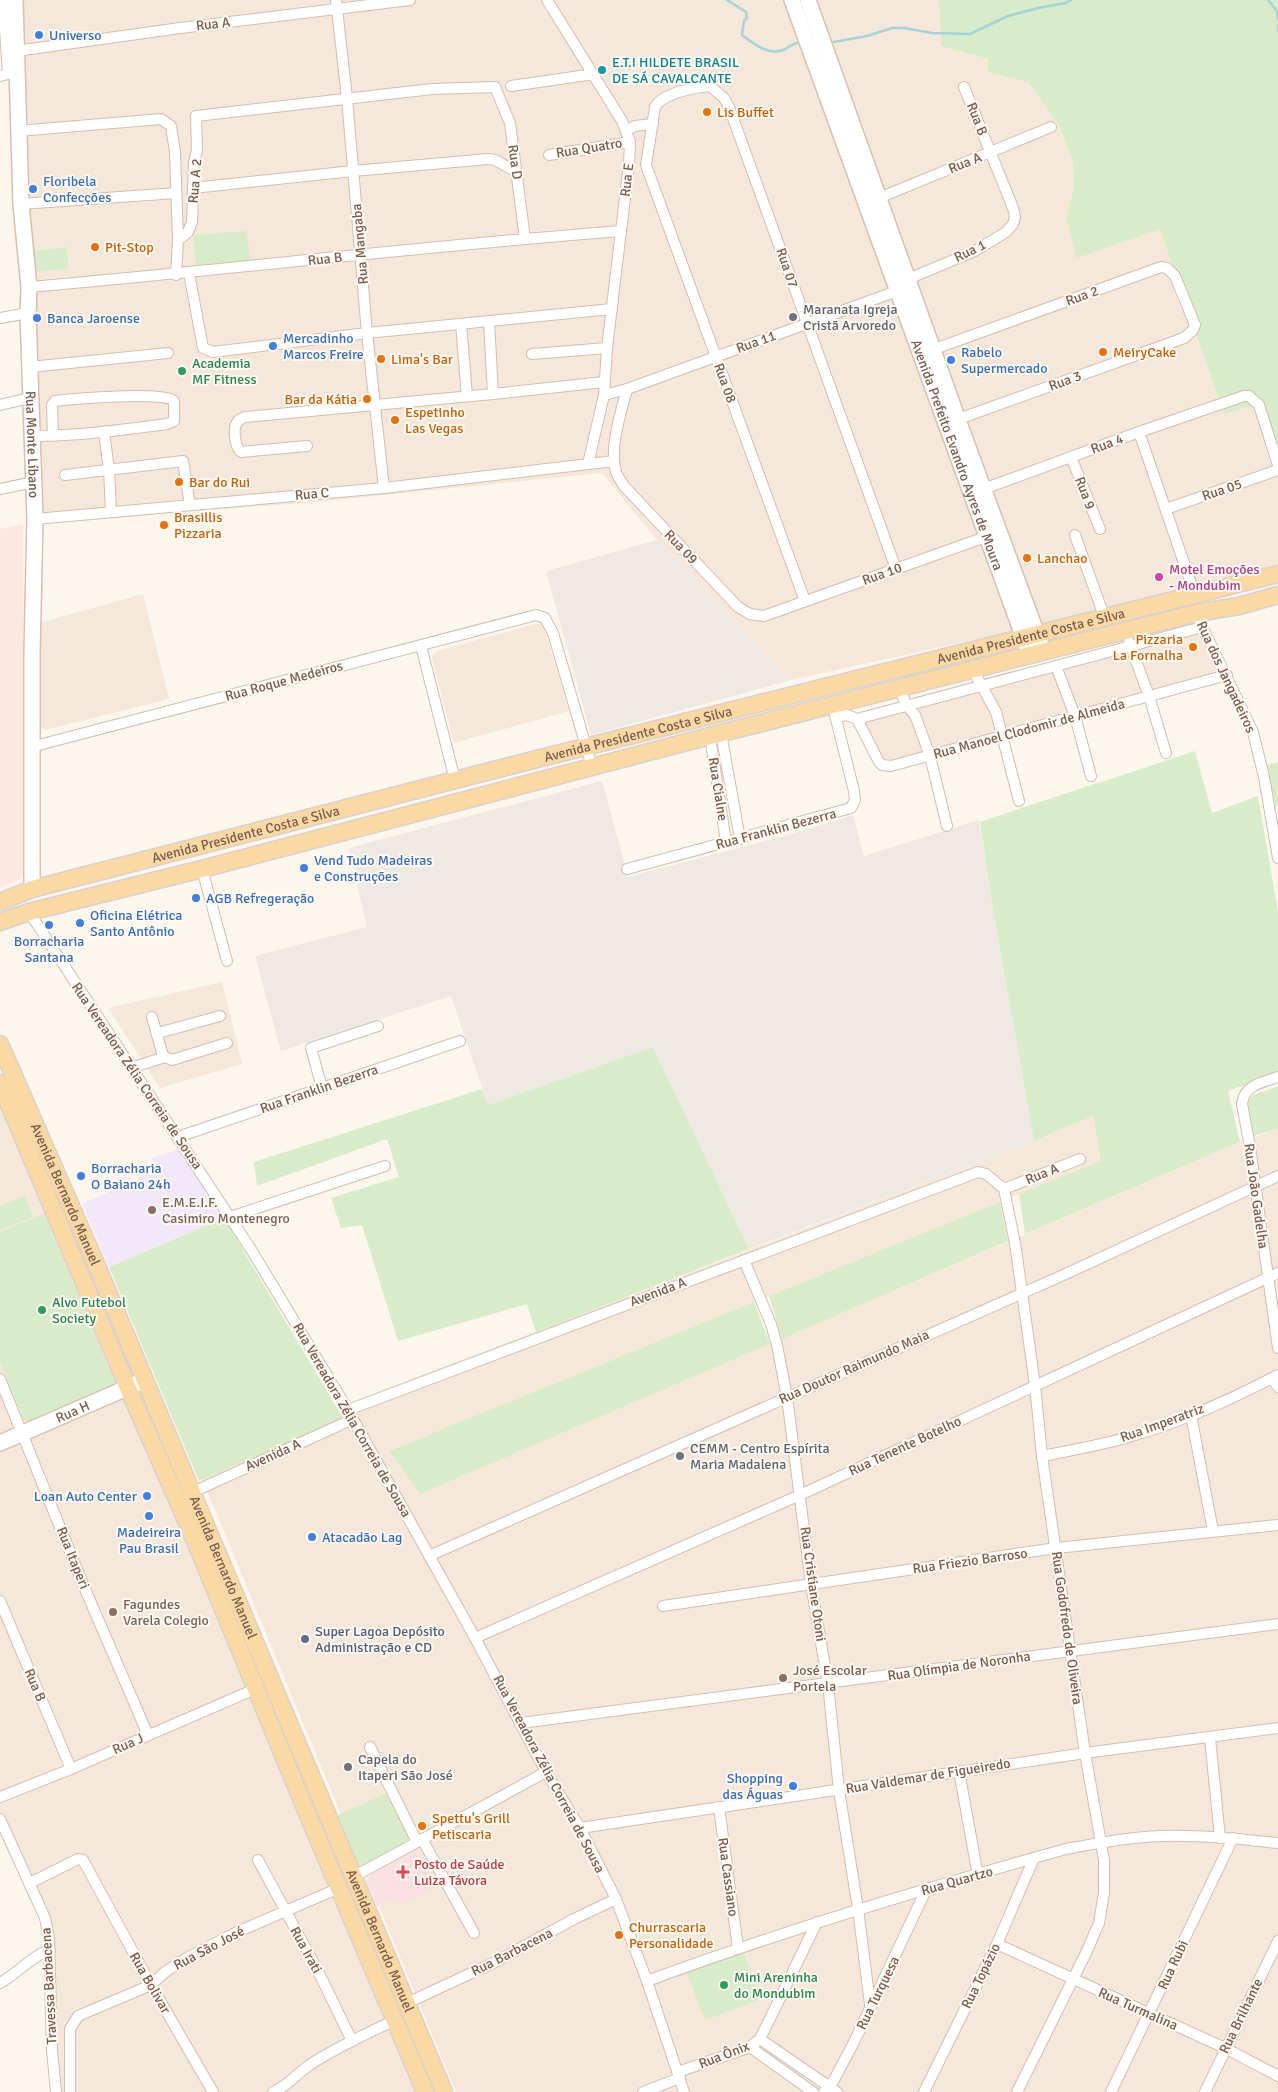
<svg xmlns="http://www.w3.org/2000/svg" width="1278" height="2092" viewBox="0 0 1278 2092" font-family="Signika,sans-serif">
	<rect width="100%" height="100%" fill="#fdf6ec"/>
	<g fill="#f5e8da">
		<path d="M18,0H939L941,46L988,59L987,72L1028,82L1058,124L1073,161L1075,189L1066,218L1160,228L1224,414L1252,406L1278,479V565L1009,632L791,680L657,540L602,473L317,502L32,524Z"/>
		<path d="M143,594L169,699L45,730L39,726V623Z"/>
		<path d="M536,624H543L569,711L454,743L432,657L437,651Z"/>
		<path d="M1202,627L1217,674L891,766L879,762L857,719Z"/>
		<path d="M222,982L242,1064L160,1088L108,1008Z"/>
		<path d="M0,1083L425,2092H56L49,1938L0,1819Z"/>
		<path d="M1093,1116L1101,1161L389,1451L420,1494L1240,1142L1278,1129V2092H456L198,1469L349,1403L1039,1139Z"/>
	</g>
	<path fill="#fde8e0" d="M23,524L24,875L21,879L0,888V529Z"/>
	<g fill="#efe9e4">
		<path d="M657,540L791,680L591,735L546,571Z"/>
		<path d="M602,781L628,877L795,833L853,815L864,856L979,820L992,904L1034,1141L749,1249L653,1047L488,1105L451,996L281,1051L255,956L367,927L349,848Z"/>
	</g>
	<path fill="#f3e8fa" d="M180,1149L224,1218L109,1267L82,1203L157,1172L152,1158Z"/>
	<path fill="#fbdfe3" d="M417,1851L433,1888L402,1904L397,1896L377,1906L366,1880Z"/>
	<g fill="#d8ecc9">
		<path d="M939,0H1278V479L1252,406L1224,414L1160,229L1077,258L1066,218L1074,189L1073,161L1058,124L1028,82L987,72L988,59L941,46Z"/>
		<path d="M247,231L250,261L196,265L193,235Z"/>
		<path d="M67,247L68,269L32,272V251Z"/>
		<path d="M1195,751L1212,813L1258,796L1278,912V1073L1228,1091L1240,1142L1025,1234L1019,1194L1101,1161L1093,1116L1034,1141L992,904L980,822Z"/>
		<path d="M1278,762V806L1276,807L1266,765Z"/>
		<path d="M653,1047L749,1249L536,1332L527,1304L398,1341L362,1225L341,1228L331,1198L399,1177L387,1139L257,1186L254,1162L482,1089L488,1105Z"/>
		<path d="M1278,1086V1129L1253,1136L1246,1105L1253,1095Z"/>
		<path d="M25,1196L33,1217L0,1230V1206Z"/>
		<path d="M1000,1202L1008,1241L782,1339L769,1296Z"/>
		<path d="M44,1214L116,1385L30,1422L24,1421L0,1362V1232Z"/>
		<path d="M224,1218L343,1418L199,1481L109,1267Z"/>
		<path d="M754,1302L770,1344L420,1494L389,1451Z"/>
		<path d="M386,1793L409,1838L407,1842L358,1867L338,1815Z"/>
		<path d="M743,1951L761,1999L705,2020L686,1971Z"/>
	</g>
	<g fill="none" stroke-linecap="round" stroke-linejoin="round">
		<g stroke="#a5d3da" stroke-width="2.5">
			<path d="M727,0L746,12L747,18L744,21L742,35C753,43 768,56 783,50C789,48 791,44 797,43"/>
			<path d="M1268,0L1277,11L1278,19"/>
			<path d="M1278,25V31"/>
			<path d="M834,42L867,36L892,28H904L932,33L970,34L1008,16L1038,8L1066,3L1071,0"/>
		</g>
		<defs>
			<g id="street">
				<path d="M336,0L347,98L367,333L384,488"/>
				<path d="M547,0L622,121L630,142L629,164L607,348L604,395L588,464"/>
				<path d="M16,51L180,28L410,0"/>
				<path d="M0,76L8,74L3,0"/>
				<path d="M511,86L594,74"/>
				<path d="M627,130L635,126L653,124"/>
				<path d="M18,131L161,119L171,126L175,152L178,240L176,275"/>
				<path d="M549,155L630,142"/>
				<path d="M193,188L353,171L488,159L495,160L517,172"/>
				<path d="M879,198L1051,127"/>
				<path d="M21,204L176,193"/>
				<path d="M178,240L188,232L192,222L194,162L197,150L196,116L432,89L495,87L510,123L525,239"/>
				<path d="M189,273L203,348L213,352L367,333L612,309"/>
				<path d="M29,287C226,270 423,246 621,231"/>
				<path d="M0,318L28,313"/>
				<path d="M489,321L493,394"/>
				<path d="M461,324L467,396"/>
				<path d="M929,351L1161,267L1167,268L1175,276L1195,325L1193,330L1184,338L953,421"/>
				<path d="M532,354L607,348"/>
				<path d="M30,367L168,353"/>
				<path d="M627,389C621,412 609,448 616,472C618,477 621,481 624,486L738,607L750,614L764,616L991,535"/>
				<path d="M604,395L627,389L897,291L908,279L975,251L1006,232L1013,224L1015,217L1013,208L964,87"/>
				<path d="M0,405L30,398"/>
				<path d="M104,432L109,470L111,511"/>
				<path d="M1139,432L1195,595"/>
				<path d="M32,436C77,436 122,430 167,424L174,421V401C166,391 72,399 55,401L52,405L53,436"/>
				<path d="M307,446L241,452C235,447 232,428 238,421C239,420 244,417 245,417L493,394L604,382"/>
				<path d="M1071,457L1100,529"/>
				<path d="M65,475L183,461L190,505"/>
				<path d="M0,489L34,482"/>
				<path d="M978,491L1139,432L1244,396H1249L1259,405L1278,465"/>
				<path d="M1166,509L1278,470"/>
				<path d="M35,519L384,488L614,461"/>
				<path d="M1075,535L1104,616"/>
				<path d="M805,601L646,165L655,107C662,93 696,87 710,86L724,98L729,107L896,569"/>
				<path d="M1200,622L1253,732L1264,777L1278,858"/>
				<path d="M1129,642L1149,696L1166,753"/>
				<path d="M421,646L455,780"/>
				<path d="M1056,666L1075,716L1091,776"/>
				<path d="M973,670L996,712L1019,801"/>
				<path d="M900,688L906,705L915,715L930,756L947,826"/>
				<path d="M836,717L847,715L857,719L1202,627"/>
				<path d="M857,719L879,762L882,765L891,766L1227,675"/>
				<path d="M721,733L740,839"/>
				<path d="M710,736L726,842"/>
				<path d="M31,747L536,615L545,618L553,633L592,767"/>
				<path d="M202,869L227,961"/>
				<path d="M627,869L851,808L855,800L854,791L834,711"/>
				<path d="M29,912L252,1251L348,1410L475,1638L546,1772L580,1828L616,1899L647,1981L684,2092"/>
				<path d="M158,1033L220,1016"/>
				<path d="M163,1056L172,1060L227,1043"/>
				<path d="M131,1068L162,1058L163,1056L152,1017"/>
				<path d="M1278,1077C1263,1082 1244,1085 1242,1104L1250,1147L1278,1348"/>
				<path d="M322,1088L311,1048L378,1026"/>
				<path d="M178,1137L460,1041"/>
				<path d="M1004,1189L1080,1159"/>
				<path d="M230,1217L385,1166"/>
				<path d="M744,1260L771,1324L777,1345L787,1397L811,1584L828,1684L839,1790L858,1909L870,2004"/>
				<path d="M1272,1378L1278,1387"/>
				<path d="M0,1379L85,1589L148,1735"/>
				<path d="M348,1410L978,1172L986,1174L1004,1189L1015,1243L1035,1385L1042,1456L1085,1753L1104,1860V1893L1099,1923L1086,1953L1017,2092"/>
				<path d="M1191,1415L1213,1531"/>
				<path d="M1042,1456C1072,1450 1103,1445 1132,1436C1182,1422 1232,1399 1278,1375"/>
				<path d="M193,1492L353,1419"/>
				<path d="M429,1556L1059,1277L1278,1176"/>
				<path d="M0,1601L71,1769"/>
				<path d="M663,1606L1056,1548L1278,1525"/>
				<path d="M475,1638L800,1495L1278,1273"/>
				<path d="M521,1723L1278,1624"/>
				<path d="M1210,1738L1220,1838"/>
				<path d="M370,1747L417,1842"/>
				<path d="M959,1771L978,1876"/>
				<path d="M0,1797L71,1769L255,1689"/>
				<path d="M719,1807L738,1948"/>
				<path d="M0,1819L45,1918L49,1938L52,2050L56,2092"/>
				<path d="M580,1828L1085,1753L1278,1728"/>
				<path d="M422,1839L474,1933"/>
				<path d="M258,1860L317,1969L352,2041"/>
				<path d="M353,1877L546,1772"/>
				<path d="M30,1883L78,1859L83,1860L151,1985L213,2092"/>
				<path d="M997,1944L1225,2048L1278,2076"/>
				<path d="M647,1981C785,1930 925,1888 1066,1849C1098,1843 1130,1837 1162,1836C1201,1835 1240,1839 1278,1843"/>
				<path d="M0,1983C14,1976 37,1952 50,1950"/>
				<path d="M407,2003L493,1963L574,1919L616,1899"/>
				<path d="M760,2039L837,2092"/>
				<path d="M750,2047L813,2092"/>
				<path d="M678,2072L750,2047L760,2039L817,1922"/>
				<path d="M70,2092V2029L78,2016L151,1985L165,1972L185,1959L235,1933L339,1888"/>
				<path d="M273,2092C288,2086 297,2073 311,2064C337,2047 366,2034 395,2020"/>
				<path d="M643,2092L680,2078"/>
				<path d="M824,2092L834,2080L855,2040L926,1890"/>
				<path d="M924,2092L997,1944L1034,1858"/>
				<path d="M1111,2092L1233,1838"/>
				<path d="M1205,2092L1278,1941"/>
			</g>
			<g id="secondary">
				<path id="s1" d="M15,0L21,204L29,287L28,313L35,519L32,653V889"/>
				<path id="s2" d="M792,0L1030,655"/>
				<path d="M808,0L958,420L1041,645"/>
				<path id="s3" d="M0,1443L145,1380"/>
			</g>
			<g id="primary">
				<path id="s4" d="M0,902L32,889L529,761L1278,574"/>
				<path d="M0,922L29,912L202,869L710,736L1196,613L1239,606L1278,595"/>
				<path id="s5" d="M0,1044L94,1259L444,2092"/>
				<path d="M0,1083L128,1388L193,1536L302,1801L425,2092"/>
			</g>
		</defs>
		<use href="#street" stroke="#d1beb0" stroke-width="12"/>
		<use href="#secondary" stroke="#d6c0b0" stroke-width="18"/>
		<use href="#primary" stroke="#dad1cd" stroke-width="19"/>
		<use href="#street" stroke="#fff" stroke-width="10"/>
		<use href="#secondary" stroke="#fff" stroke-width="15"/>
		<use href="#primary" stroke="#fbd9a5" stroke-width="16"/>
	</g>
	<g fill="#3f7fe0" stroke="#fffaf3" stroke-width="2">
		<circle cx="39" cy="35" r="5"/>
		<circle cx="33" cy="189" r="5"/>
		<circle cx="37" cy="318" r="5"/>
		<circle cx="273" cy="346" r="5"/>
		<circle cx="951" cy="360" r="5"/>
		<circle cx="304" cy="868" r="5"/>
		<circle cx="196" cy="898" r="5"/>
		<circle cx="80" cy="923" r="5"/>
		<circle cx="49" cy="925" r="5"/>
		<circle cx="81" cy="1176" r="5"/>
		<circle cx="147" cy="1496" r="5"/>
		<circle cx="149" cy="1516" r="5"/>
		<circle cx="312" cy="1537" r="5"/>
		<circle cx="793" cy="1786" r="5"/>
	</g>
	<circle fill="#0f9aa8" stroke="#fffaf3" stroke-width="2" cx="602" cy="70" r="5"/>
	<g fill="#e8710a" stroke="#fffaf3" stroke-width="2">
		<circle cx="707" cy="112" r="5"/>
		<circle cx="95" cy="247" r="5"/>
		<circle cx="1103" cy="352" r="5"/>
		<circle cx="381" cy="359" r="5"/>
		<circle cx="367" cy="399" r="5"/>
		<circle cx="395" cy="420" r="5"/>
		<circle cx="179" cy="482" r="5"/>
		<circle cx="164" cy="525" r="5"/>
		<circle cx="1027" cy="558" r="5"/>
		<circle cx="1193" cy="647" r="5"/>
		<circle cx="422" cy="1826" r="5"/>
		<circle cx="619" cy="1935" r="5"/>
	</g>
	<g fill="#6b7280" stroke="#fffaf3" stroke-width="2">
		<circle cx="793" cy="317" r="5"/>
		<circle cx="680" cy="1456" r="5"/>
		<circle cx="348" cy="1767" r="5"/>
	</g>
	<g fill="#2e9e5b" stroke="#fffaf3" stroke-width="2">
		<circle cx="182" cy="371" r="5"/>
		<circle cx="42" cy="1310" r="5"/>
		<circle cx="724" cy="1985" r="5"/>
	</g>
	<circle fill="#d1479c" stroke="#fffaf3" stroke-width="2" cx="1159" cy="577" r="5"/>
	<g fill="#8d6e63" stroke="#fffaf3" stroke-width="2">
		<circle cx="152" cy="1210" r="5"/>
		<circle cx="113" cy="1612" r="5"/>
		<circle cx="783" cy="1678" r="5"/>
	</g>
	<circle fill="#5c6f8a" stroke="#fffaf3" stroke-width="2" cx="305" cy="1639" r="5"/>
	<path fill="#e0444e" stroke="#fffaf3" stroke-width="2" d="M400.5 1864.5h5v5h5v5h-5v5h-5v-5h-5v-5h5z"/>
	<g text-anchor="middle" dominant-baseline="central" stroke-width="4" stroke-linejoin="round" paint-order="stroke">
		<g font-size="14" fill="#7a5c4d" stroke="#fffaf3">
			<text transform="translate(213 24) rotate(-7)">Rua A</text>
			<text transform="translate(977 119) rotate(68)">Rua B</text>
			<text transform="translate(589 148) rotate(-9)">Rua Quatro</text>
			<text transform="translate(515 162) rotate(82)">Rua D</text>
			<text transform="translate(965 163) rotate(-22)">Rua A</text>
			<text transform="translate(627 180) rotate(-83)">Rua E</text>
			<text transform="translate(195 181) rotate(-85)">Rua A 2</text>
			<text transform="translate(360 244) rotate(-95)">Rua Mangaba</text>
			<text transform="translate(970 251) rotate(-26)">Rua 1</text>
			<text transform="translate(325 259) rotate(-6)">Rua B</text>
			<text transform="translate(787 268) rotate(71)">Rua 07</text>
			<text transform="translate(1082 296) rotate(-20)">Rua 2</text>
			<text transform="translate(756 342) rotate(-20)">Rua 11</text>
			<text transform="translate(1065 381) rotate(-20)">Rua 3</text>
			<text transform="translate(725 383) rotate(70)">Rua 08</text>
			<text stroke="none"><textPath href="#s1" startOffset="445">Rua Monte Líbano</textPath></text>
			<text transform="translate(1107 444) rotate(-20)">Rua 4</text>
			<text stroke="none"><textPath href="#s2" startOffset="484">Avenida Prefeito Evandro Ayres de Moura</textPath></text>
			<text transform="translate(1222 490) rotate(-19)">Rua 05</text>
			<text transform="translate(1085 493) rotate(69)">Rua 9</text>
			<text transform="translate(312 494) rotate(-5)">Rua C</text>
			<text transform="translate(681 547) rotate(46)">Rua 09</text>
			<text transform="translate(882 574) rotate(-20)">Rua 10</text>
			<text stroke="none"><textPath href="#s4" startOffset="1065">Avenida Presidente Costa e Silva</textPath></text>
			<text transform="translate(1226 677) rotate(65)">Rua dos Jangadeiros</text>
			<text transform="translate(284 681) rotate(-15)">Rua Roque Medeiros</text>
			<text transform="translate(1029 729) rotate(-15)">Rua Manoel Clodomir de Almeida</text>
			<text stroke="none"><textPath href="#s4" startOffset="660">Avenida Presidente Costa e Silva</textPath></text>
			<text transform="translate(718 789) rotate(81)">Rua Cialne</text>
			<text transform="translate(776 829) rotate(-15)">Rua Franklin Bezerra</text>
			<text stroke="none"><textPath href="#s4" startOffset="255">Avenida Presidente Costa e Silva</textPath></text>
			<text transform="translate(137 1076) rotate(56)">Rua Vereadora Zélia Correia de Sousa</text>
			<text transform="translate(319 1089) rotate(-19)">Rua Franklin Bezerra</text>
			<text transform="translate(1042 1174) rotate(-22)">Rua A</text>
			<text stroke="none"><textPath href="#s5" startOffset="164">Avenida Bernardo Manuel</textPath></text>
			<text transform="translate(1256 1196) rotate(82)">Rua João Gadelha</text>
			<text transform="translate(658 1292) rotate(-21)">Avenida A</text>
			<text transform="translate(854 1367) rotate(-24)">Rua Doutor Raimundo Maia</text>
			<text stroke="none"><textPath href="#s3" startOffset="79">Rua H</textPath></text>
			<text transform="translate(352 1420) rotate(60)">Rua Vereadora Zélia Correia de Sousa</text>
			<text transform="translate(1162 1423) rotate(-20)">Rua Imperatriz</text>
			<text transform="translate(905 1446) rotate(-25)">Rua Tenente Botelho</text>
			<text transform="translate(273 1455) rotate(-24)">Avenida A</text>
			<text transform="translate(73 1558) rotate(68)">Rua Itaperi</text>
			<text transform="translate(970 1561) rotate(-8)">Rua Friezio Barroso</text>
			<text stroke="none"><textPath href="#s5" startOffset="569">Avenida Bernardo Manuel</textPath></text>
			<text transform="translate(813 1584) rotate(82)">Rua Cristiane Otoni</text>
			<text transform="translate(1067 1628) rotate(82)">Rua Godofredo de Oliveira</text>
			<text transform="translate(959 1666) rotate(-8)">Rua Olímpia de Noronha</text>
			<text transform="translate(35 1685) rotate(67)">Rua B</text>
			<text transform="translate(128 1744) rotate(-24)">Rua J</text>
			<text transform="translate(549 1774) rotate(62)">Rua Vereadora Zélia Correia de Sousa</text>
			<text transform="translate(928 1776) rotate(-9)">Rua Valdemar de Figueiredo</text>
			<text transform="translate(728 1877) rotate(82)">Rua Cassiano</text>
			<text transform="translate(957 1881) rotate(-16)">Rua Quartzo</text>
			<text stroke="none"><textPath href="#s5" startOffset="974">Avenida Bernardo Manuel</textPath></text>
			<text transform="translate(209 1948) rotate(-28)">Rua São José</text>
			<text transform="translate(306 1950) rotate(61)">Rua Irati</text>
			<text transform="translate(512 1952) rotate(-27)">Rua Barbacena</text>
			<text transform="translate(1173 1965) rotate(-65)">Rua Rubi</text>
			<text transform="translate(981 1976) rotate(-64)">Rua Topázio</text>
			<text transform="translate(150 1983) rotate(60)">Rua Bolivar</text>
			<text transform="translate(49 1986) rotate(-93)">Travessa Barbacena</text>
			<text transform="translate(878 1993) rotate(-64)">Rua Turquesa</text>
			<text transform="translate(1138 2009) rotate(24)">Rua Turmalina</text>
			<text transform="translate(1241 2016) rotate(-64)">Rua Brilhante</text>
			<text transform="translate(724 2055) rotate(-21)">Rua Ônix</text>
		</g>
		<g font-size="14" fill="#366cbe" stroke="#fffaf3" text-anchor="start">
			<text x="49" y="35">Universo</text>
			<text x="43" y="181">Floribela<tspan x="43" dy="16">Confecções</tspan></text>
			<text x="47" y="318">Banca Jaroense</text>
			<text x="283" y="338">Mercadinho<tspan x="283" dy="16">Marcos Freire</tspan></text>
			<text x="961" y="352">Rabelo<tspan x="961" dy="16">Supermercado</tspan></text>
			<text x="314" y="860">Vend Tudo Madeiras<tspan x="314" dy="16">e Construções</tspan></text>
			<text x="206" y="898">AGB Refregeração</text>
			<text x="90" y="915">Oficina Elétrica<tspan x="90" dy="16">Santo Antônio</tspan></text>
			<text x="49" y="941" text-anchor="middle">Borracharia<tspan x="49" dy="16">Santana</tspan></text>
			<text x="91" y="1168">Borracharia<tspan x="91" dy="16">O Baiano 24h</tspan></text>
			<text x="137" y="1496" text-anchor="end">Loan Auto Center</text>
			<text x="149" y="1532" text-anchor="middle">Madeireira<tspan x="149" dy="16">Pau Brasil</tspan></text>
			<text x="322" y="1537">Atacadão Lag</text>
			<text x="783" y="1778" text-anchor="end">Shopping<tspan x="783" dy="16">das Águas</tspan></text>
		</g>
		<g font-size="14" fill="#0d838f" stroke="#fffaf3" text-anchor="start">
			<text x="612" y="62">E.T.I HILDETE BRASIL<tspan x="612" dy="16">DE SÁ CAVALCANTE</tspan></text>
		</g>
		<g font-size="14" fill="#c56008" stroke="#fffaf3" text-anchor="start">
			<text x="717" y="112">Lis Buffet</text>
			<text x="105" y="247">Pit-Stop</text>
			<text x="1113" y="352">MeiryCake</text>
			<text x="391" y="359">Lima's Bar</text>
			<text x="357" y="399" text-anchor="end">Bar da Kátia</text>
			<text x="405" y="412">Espetinho<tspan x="405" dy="16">Las Vegas</tspan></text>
			<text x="189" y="482">Bar do Rui</text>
			<text x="174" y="517">Brasillis<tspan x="174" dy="16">Pizzaria</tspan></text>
			<text x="1037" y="558">Lanchao</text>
			<text x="1183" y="639" text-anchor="end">Pizzaria<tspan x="1183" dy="16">La Fornalha</tspan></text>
			<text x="432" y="1818">Spettu's Grill<tspan x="432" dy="16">Petiscaria</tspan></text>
			<text x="629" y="1927">Churrascaria<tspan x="629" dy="16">Personalidade</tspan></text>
		</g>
		<g font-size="14" fill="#5b616d" stroke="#fffaf3" text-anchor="start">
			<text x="803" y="309">Maranata Igreja<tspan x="803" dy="16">Cristã Arvoredo</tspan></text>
			<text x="690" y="1448">CEMM - Centro Espírita<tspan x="690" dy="16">Maria Madalena</tspan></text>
			<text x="358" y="1759">Capela do<tspan x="358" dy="16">Itaperi São José</tspan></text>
		</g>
		<g font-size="14" fill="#27864d" stroke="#fffaf3" text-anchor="start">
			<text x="192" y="363">Academia<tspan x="192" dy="16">MF Fitness</tspan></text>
			<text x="52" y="1302">Alvo Futebol<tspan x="52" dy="16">Society</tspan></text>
			<text x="734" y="1977">Mini Areninha<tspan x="734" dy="16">do Mondubim</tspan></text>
		</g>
		<g font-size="14" fill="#b23c85" stroke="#fffaf3" text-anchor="start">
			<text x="1169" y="569">Motel Emoções<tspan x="1169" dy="16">- Mondubim</tspan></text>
		</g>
		<g font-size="14" fill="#785e54" stroke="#fffaf3" text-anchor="start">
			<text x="162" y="1202">E.M.E.I.F.<tspan x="162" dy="16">Casimiro Montenegro</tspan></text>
			<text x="123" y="1604">Fagundes<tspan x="123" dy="16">Varela Colegio</tspan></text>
			<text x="793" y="1670">José Escolar<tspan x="793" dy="16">Portela</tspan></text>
		</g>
		<g font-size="14" fill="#4e5e75" stroke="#fffaf3" text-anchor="start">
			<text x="315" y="1631">Super Lagoa Depósito<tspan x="315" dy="16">Administração e CD</tspan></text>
		</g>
		<g font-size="14" fill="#be3a42" stroke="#fffaf3" text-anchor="start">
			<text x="414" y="1864">Posto de Saúde<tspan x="414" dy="16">Luiza Távora</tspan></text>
		</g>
	</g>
</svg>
